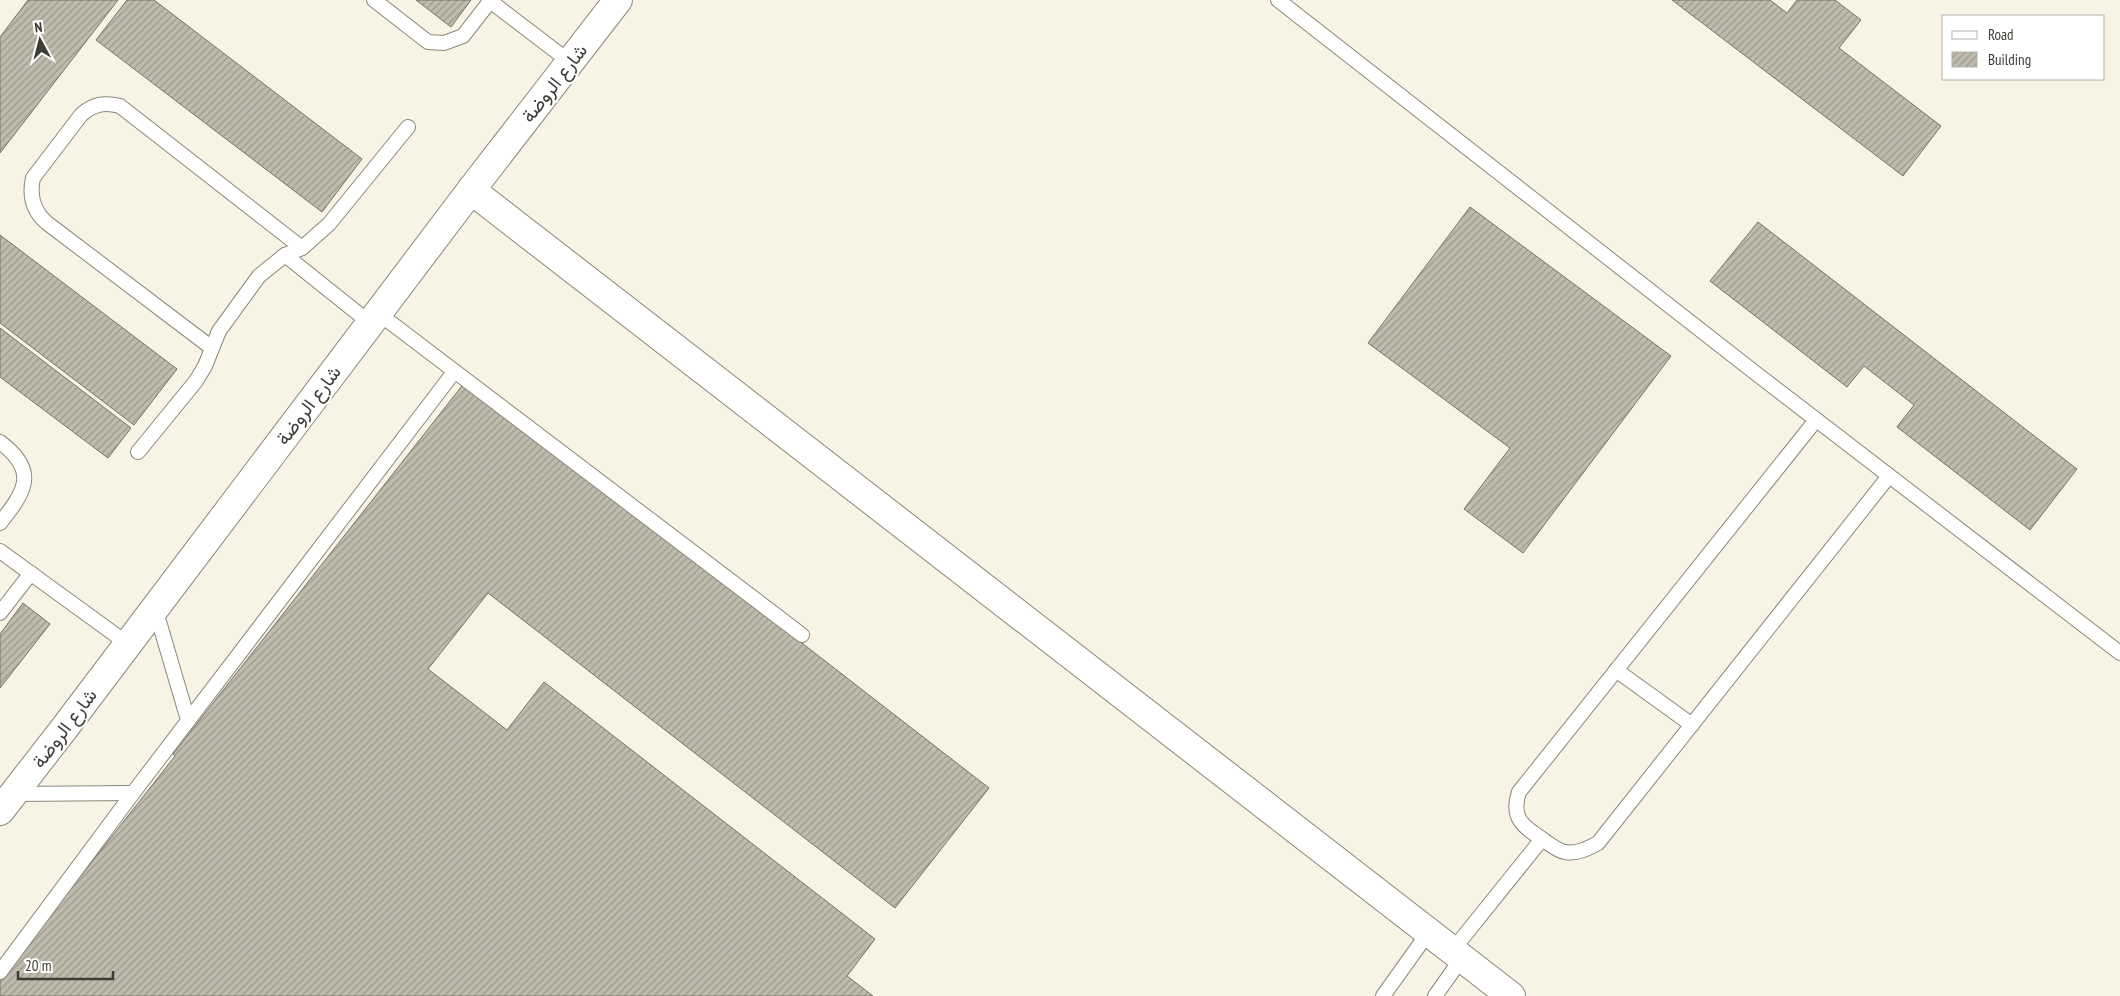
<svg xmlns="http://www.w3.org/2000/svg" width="2120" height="996" viewBox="0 0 2120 996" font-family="'PT Sans Narrow',Vazirmatn,sans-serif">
	<defs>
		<pattern id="building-hatch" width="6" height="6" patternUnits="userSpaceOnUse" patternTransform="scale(1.25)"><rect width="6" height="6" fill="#bfbbad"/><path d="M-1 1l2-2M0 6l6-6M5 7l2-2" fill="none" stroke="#9c998e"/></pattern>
	</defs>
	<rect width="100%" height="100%" fill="#f7f3e5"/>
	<g fill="url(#building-hatch)" stroke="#777467">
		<path d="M28,0H118L0,153V37Z"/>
		<path d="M127,0H154L362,159L322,212L96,40Z"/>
		<path d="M416,0H471L451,27Z"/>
		<path d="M1672,0H1770L1787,13L1797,0H1835L1861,20L1839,48L1941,126L1903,176Z"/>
		<path d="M1470,207L1671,356L1523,553L1464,509L1510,448L1368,343Z"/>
		<path d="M1758,222L2077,469L2030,530L1897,427L1914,405L1864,366L1847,387L1710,281Z"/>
		<path d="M0,235L177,369L134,425L0,323Z"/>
		<path d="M0,328L131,428L108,458L0,377Z"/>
		<path d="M465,382L989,788L895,908L488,593L428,669L507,730L544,682L875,939L847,976L873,996H0V979L175,756L173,754Z"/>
		<path d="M23,603L50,624L0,688V634Z"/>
	</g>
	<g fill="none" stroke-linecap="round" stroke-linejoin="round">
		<defs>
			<g id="service">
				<path d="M374,0L428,42L444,43L463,36L491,0"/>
				<path d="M1278,0L1758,375L2120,653"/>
				<path d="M490,1L570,62"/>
				<path d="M285,255L370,323"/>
				<path d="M378,313L802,635"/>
				<path d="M212,348L47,223C33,211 29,196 33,178L81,115C93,104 104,102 120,106L302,248"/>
				<path d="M1816,420L1519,792C1510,819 1524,827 1545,841C1551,845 1558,851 1565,852C1577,854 1587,849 1598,843L1889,476"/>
				<path d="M0,442C39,471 25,492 0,523"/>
				<path d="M138,452L196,381L205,366L219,331L259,276L285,255L302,248L329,224L408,127"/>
				<path d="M0,551L128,644"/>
				<path d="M155,608L188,720"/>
				<path d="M0,613L31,573"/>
				<path d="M1616,670L1692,725"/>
				<path d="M14,794L133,793"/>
				<path d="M1452,951L1542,839"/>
				<path d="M0,972L133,793L454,372"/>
				<path d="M1383,996L1428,933"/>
				<path d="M1435,996L1462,958"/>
			</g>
			<g id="minor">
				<path d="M471,190L1511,996"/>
				<path d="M0,811L63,730L471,190L618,0"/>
			</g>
		</defs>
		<use href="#service" stroke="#8b887b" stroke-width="16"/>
		<use href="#minor" stroke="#8b887b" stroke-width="30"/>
		<use href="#service" stroke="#fff" stroke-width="14"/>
		<use href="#minor" stroke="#fff" stroke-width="28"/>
	</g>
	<g text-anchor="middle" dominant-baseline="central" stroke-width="4.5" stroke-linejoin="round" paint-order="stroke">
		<g font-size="19" fill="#3d3c36" stroke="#fff">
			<text transform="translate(554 83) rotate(-52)">شارع الروضة</text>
			<text transform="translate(308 405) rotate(-53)">شارع الروضة</text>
			<text transform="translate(64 728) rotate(-53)">شارع الروضة</text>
		</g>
	</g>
	<rect x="1942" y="15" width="162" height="65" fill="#ffffff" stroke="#b1b1af"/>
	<rect x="1952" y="31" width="25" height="8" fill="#ffffff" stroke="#b1b1af"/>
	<text x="1988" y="40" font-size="15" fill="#3d3c36">Road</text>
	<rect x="1952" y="52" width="25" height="15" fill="url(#building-hatch)" stroke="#b1b1af"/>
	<text x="1988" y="65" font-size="15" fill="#3d3c36">Building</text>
	<g transform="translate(40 40) rotate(353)" stroke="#ffffff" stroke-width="4" paint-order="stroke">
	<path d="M0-4L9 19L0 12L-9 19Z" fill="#3d3c36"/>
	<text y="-8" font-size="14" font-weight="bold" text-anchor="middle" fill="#3d3c36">N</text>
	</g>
	<path d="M18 971v8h95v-8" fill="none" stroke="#3d3c36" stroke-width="2.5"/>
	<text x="25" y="971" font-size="15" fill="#3d3c36" stroke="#ffffff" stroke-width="4" paint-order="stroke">20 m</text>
</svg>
